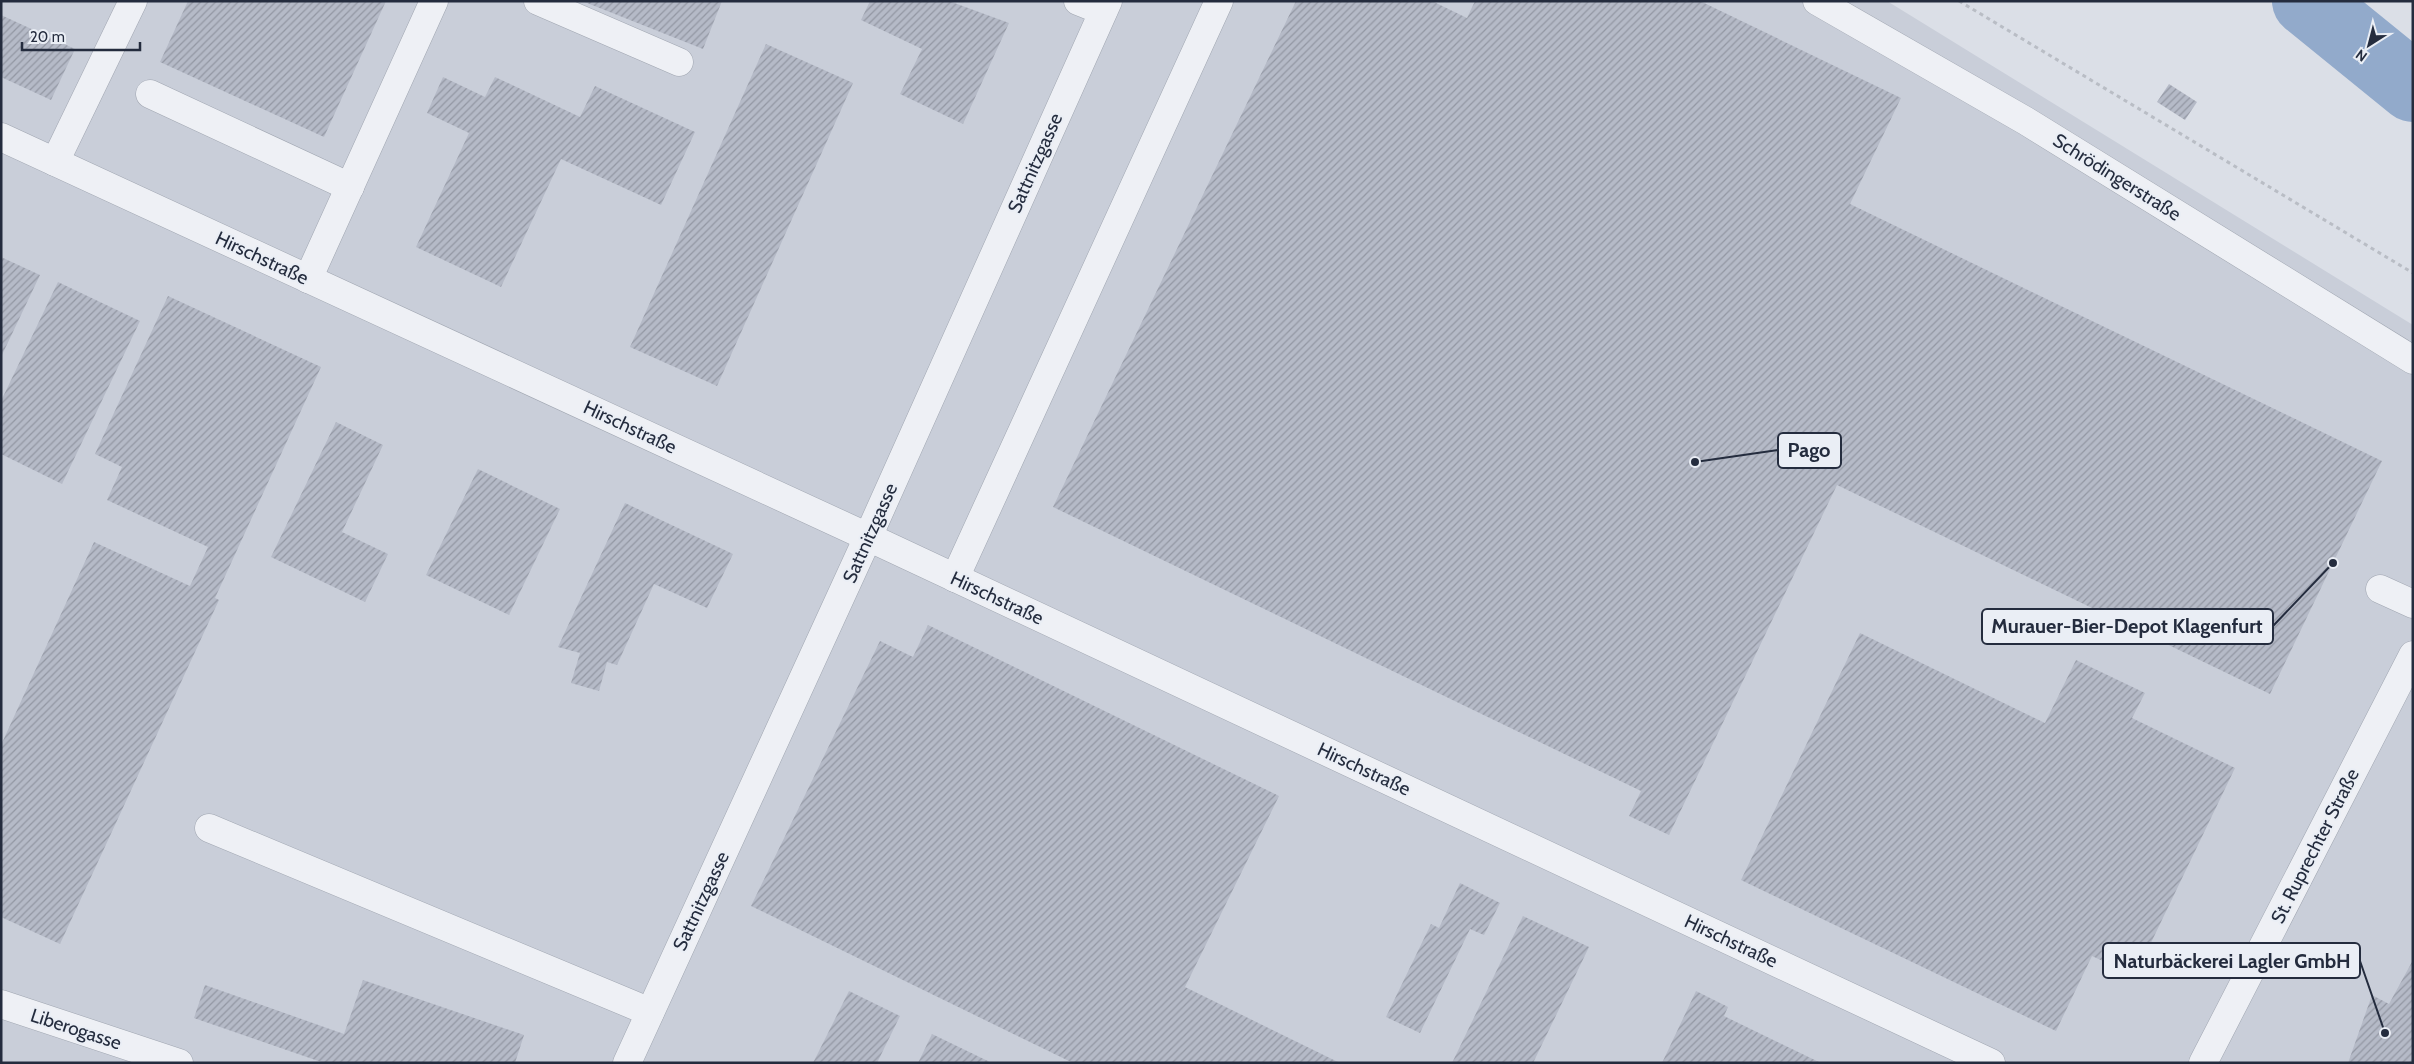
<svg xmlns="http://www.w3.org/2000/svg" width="2414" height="1064" viewBox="0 0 2414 1064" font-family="Cabin,sans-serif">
	<defs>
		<pattern id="building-hatch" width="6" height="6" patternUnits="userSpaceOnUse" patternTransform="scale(1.25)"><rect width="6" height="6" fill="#b5bac7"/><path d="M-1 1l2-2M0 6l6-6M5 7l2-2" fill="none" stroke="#9397a3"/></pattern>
	</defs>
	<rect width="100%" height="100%" fill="#dbdfe7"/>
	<path fill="#c9ced9" d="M1,1H1887L2413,325V1063H1Z"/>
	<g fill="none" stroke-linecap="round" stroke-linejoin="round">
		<path stroke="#92aacb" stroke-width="70" d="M2307,1L2413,87"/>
	</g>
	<g fill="url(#building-hatch)">
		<path d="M188,1H386L324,137L160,62Z"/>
		<path d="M582,1H722L703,49Z"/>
		<path d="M870,1H949L1009,23L963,124L900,94L922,49L861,20Z"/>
		<path d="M1296,1H1432L1467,18L1475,1H1700L1901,98L1850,204L2382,461L2270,694L1837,485L1669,835L1629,816L1641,791L1053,507Z"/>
		<path d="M1,15L75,49L51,100L1,77Z"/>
		<path d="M766,44L853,83L717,386L630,347Z"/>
		<path d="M443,77L485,97L495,77L580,117L595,86L695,132L661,205L561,159L501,287L416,247L469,133L427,113Z"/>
		<path d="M2169,84L2197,102L2185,120L2157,102Z"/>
		<path d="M1,257L40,275L1,357Z"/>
		<path d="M58,282L140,321L62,484L1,454V401Z"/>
		<path d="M168,296L321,367L215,598L219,600L60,944L1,917V745L94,542L190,586L208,547L107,500L122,467L95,454Z"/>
		<path d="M336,422L383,445L342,532L388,554L365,602L271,557Z"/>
		<path d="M478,469L560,509L509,615L426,575Z"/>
		<path d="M625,503L733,554L707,608L654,584L617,665L607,662L599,691L571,683L580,653L558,647Z"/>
		<path d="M928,625L1279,796L1185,987L1340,1063H1073L751,906L880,641L913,657Z"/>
		<path d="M1860,633L2045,723L2076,660L2145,693L2132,718L2235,768L2135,976L2092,956L2056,1031L1741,880Z"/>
		<path d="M1460,883L1500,903L1484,935L1470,929L1420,1033L1386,1017L1431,924L1439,928Z"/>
		<path d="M1523,916L1589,947L1533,1063H1452Z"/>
		<path d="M2413,960V1063H2348L2372,995L2389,1004Z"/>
		<path d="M363,980L524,1035L515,1063H324L194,1018L205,985L344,1034Z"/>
		<path d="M849,991L900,1016L877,1063H813Z"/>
		<path d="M1696,991L1728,1007L1724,1016L1821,1063H1662Z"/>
		<path d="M932,1034L992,1063H918Z"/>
	</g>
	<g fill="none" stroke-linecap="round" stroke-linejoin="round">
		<defs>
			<g id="minor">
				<path d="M538,1L679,62"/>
				<path d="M1078,1L1103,11"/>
				<path d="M1817,1L2026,121L2413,360"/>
				<path d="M150,94L350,187"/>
				<path d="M1,137L868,537L1991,1063"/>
				<path d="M55,162L133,1"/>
				<path d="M308,279L434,1"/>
				<path d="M955,578L1219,1"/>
				<path d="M2380,589L2413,604"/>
				<path d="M209,828L650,1012"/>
				<path d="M1,1004L179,1063"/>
				<path d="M627,1063L868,537L1108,1"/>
				<path d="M2203,1063L2413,655"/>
			</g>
		</defs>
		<use href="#minor" stroke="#a0a6b1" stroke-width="29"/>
		<path stroke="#b9bdc5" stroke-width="3" stroke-dasharray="4 4" stroke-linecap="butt" d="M1959,1L2413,273"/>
		<use href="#minor" stroke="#eef0f5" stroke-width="28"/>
	</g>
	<g text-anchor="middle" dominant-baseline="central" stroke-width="4" stroke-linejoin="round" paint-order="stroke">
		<g font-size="19" fill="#242c3e" stroke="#eaeef5">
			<text transform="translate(1035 163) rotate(-66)">Sattnitzgasse</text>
			<text transform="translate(2117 177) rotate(32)">Schrödingerstraße</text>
			<text transform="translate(262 258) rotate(25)">Hirschstraße</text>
			<text transform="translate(630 427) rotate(25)">Hirschstraße</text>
			<text transform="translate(870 533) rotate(-66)">Sattnitzgasse</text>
			<text transform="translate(997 598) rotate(25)">Hirschstraße</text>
			<text transform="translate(1364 769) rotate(25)">Hirschstraße</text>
			<text transform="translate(2315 846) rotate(-63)">St. Ruprechter Straße</text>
			<text transform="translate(701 901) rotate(-65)">Sattnitzgasse</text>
			<text transform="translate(1731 941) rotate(25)">Hirschstraße</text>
			<text transform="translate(76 1029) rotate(18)">Liberogasse</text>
		</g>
	</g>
	<path fill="none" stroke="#242c3e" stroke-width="2" d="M1695 462L1778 450M2333 563L2273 626M2385 1033L2360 961"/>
	<g fill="#242c3e" stroke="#eaeef5" stroke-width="2">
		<circle cx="1695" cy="462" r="5"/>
		<circle cx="2333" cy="563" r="5"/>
		<circle cx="2385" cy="1033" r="5"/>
	</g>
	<g fill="#eaeef5" stroke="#242c3e" stroke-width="2">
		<rect x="1778" y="433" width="63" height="35" rx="5"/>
		<rect x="1982" y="609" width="291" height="35" rx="5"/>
		<rect x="2103" y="943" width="257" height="35" rx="5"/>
	</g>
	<g font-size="20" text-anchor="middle" font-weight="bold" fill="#242c3e">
		<text x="1809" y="457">Pago</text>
		<text x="2127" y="633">Murauer-Bier-Depot Klagenfurt</text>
		<text x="2232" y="968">Naturbäckerei Lagler GmbH</text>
	</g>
	<rect width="2414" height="1064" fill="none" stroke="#242c3e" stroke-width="5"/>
	<g transform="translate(2369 45) rotate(216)" stroke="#eaeef5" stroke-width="4" paint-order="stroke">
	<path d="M0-4L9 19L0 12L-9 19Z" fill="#242c3e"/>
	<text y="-8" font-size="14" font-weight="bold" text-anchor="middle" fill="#242c3e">N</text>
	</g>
	<path d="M22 42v8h118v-8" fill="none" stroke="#242c3e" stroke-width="2.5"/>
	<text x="30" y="42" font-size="15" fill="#242c3e" stroke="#eaeef5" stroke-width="4" paint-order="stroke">20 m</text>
</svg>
